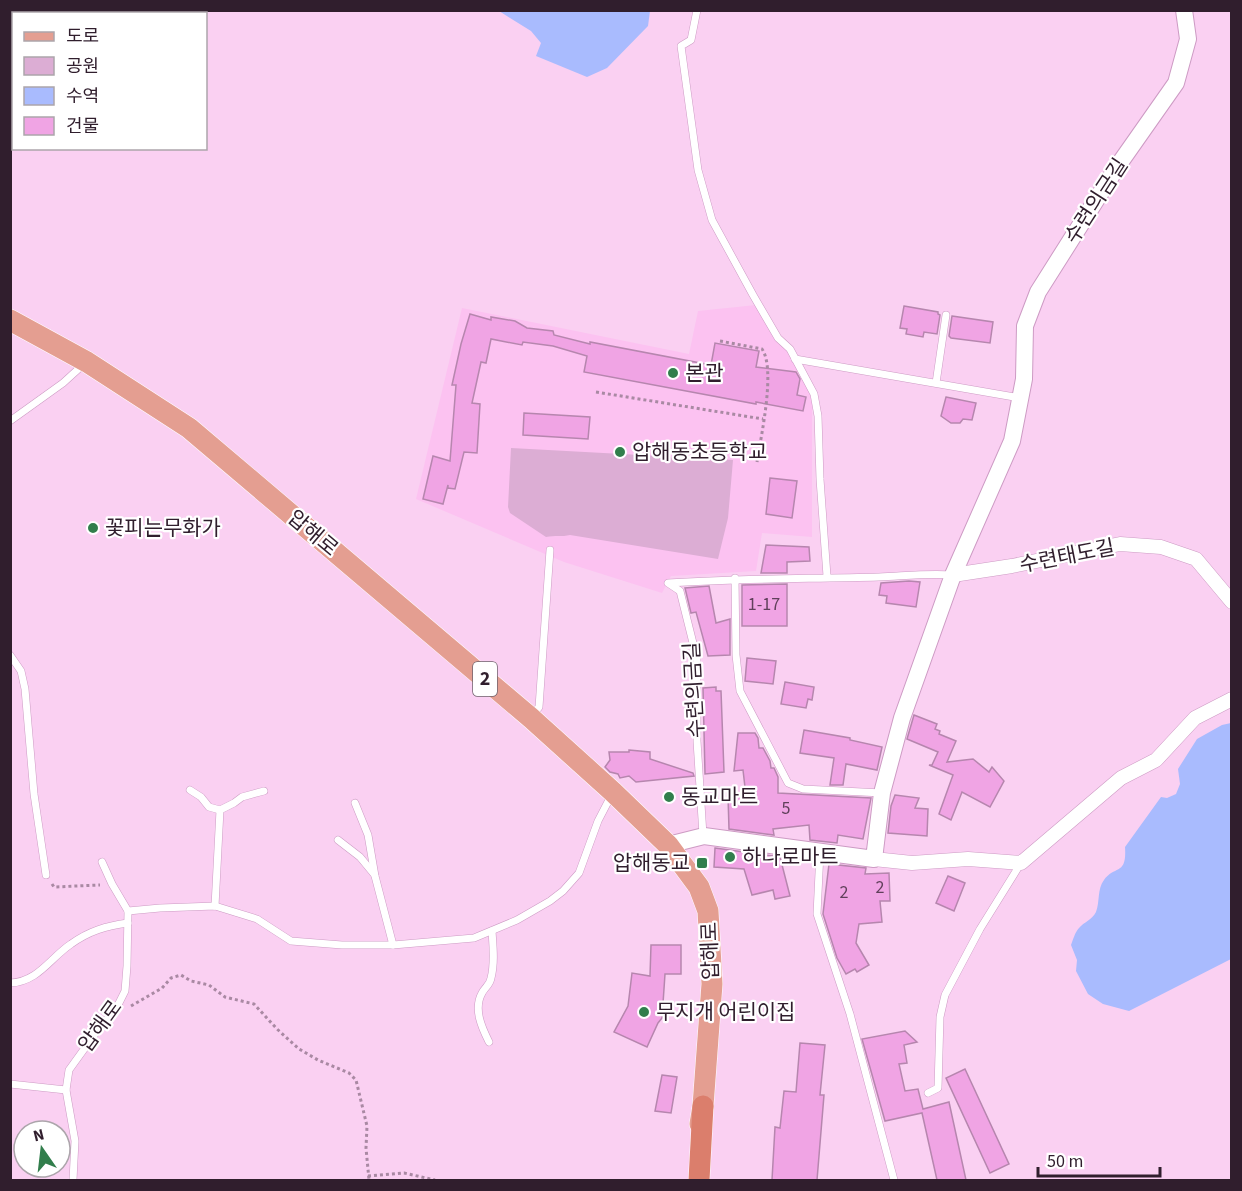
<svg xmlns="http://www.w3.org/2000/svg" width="1242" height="1191" viewBox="0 0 1242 1191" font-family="'Source Sans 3','Noto Sans KR',sans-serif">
	<rect width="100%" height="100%" fill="#fad0f2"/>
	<path fill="#fcc2f1" d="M756,305L796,358L810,382L812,404V537L762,533L756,571L671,576L662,593L564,562L416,499L462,308L689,354L698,311Z"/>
	<path fill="#dcadd4" d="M511,448L733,460L728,518L718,559L570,535C562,537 555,535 546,537L510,513L508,507Z"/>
	<g fill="#a9bbfe">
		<path d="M499,11H650L648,26L607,68L587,77L536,56L541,43L531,31Z"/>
		<path d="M1231,723V959L1129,1011L1103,1004L1088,994L1076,971L1077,960L1071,945C1073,940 1075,932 1079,928C1084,922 1092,920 1096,912C1100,902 1097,889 1104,880C1115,865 1127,876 1125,847L1161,797L1167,798L1176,794L1180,784L1178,769L1197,739L1222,725Z"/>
	</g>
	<g fill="#f0a4e4" stroke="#b686ae" stroke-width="1.5">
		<path d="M904,306L938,312V314L940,315L937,334L924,332L923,337L906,334L907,329L900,328Z"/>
		<path d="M470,314L491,320V317L515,321L527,328L553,331L554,335L590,344V342L711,365L715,343L759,351L756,367L796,372L800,379L797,395L806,397L803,411L756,402V404L584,372L587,356L553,346L523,342L522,345L491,339L486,363L481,362L472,403L480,404L477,453L464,452L455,489L448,488V485L443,504L423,499L433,456L450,461L456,385H452L461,344Z"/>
		<path d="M952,316L993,322L990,343L951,338L949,336Z"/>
		<path d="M946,397L976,403L972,420L963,419L960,423H951L941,416Z"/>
		<path d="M524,413L590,417L588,439L523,435Z"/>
		<path d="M770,478L797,481L792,518L766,514Z"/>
		<path d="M766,545L809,547L810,561L787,562V573H761Z"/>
		<path d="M909,581L920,582L916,607L886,603L887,596L879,595L881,583Z"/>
		<path d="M787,584V626H742V585Z"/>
		<path d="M709,586L716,623L730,619V655L708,656L696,612L691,613L685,588Z"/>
		<path d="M747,658L776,661L773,684L745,681Z"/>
		<path d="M785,682L814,687L812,700L808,699L806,708L781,704Z"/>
		<path d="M716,687V691H721L724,772L705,774L703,688Z"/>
		<path d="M914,715L937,724L935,729L940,731L939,734L956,741L947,762L973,759L989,772L992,767L1004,781L990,807L962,792L951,820L939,814L953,775L929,765H932L938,752L907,739Z"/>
		<path d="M804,730L850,738V740L882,747L877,770L846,764L843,785H830L834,758L800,753Z"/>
		<path d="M738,733H755L758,738L759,748H763L770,761L771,768H774L778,777V793L871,798L863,839L838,835L837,843L810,840L809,825L773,829L774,835L729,829L728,796H746L743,770L734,771Z"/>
		<path d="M629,750L650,752V759L693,773L694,776L636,782L629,776L620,778L618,774L610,772L605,767L610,760L609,752H629Z"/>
		<path d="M895,795L919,798L915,808L928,809L927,836L888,833L891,806Z"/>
		<path d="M715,848L780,857L790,896L775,899L773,890L752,895L744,869L714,867Z"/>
		<path d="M829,864L866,868L865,874L889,873L890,901H880L882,922L859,924L856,943L869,965L857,972L855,969L846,974L837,958L823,914Z"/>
		<path d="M948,876L965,883L954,911L936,903Z"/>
		<path d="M651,945H681V974H665L662,1018L658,1023L647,1047L614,1032L628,1006L632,973L650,976Z"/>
		<path d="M905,1031L917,1042L904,1045L907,1063L899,1064L905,1091L918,1089L923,1109L949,1102L966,1180H937L922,1113L885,1121L862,1039Z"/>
		<path d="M800,1043L825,1045L820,1095H824L817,1180H772L775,1127L780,1128L784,1091L796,1092Z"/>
		<path d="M965,1069L1009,1164L990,1173L946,1078Z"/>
		<path d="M662,1075L677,1077L671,1113L655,1111Z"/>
	</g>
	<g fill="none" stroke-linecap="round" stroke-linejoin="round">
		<defs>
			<g id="service">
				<path d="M697,10L691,40L681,46L698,170L712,220L753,295L778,338L790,349L814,394L818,416L820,479L827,576"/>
				<path d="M795,359L1020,398"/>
				<path d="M936,383L946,315"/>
				<path d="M10,421L63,383L85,363"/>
				<path d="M735,578L736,655L740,691L788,783L803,789L882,793"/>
				<path d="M10,655L21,671L25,689L34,794L46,875"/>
				<path d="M532,716L539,707L550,550"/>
				<path d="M190,790L201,797L209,807L220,810"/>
				<path d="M355,803L368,835L375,876L393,945"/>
				<path d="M703,835L697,741V659L680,591L668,583C738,578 808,579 879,577C904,576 928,573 953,575"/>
				<path d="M338,840L360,857L374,874"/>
				<path d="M820,852L817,914L850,1014L894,1180"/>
				<path d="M215,906L220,810L234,803L242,797L264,791"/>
				<path d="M128,911L160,908L215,906L257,919L291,941L342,945H393L474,938L517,920L550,901L563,891L579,873L598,821L612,794"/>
				<path d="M10,983C38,982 50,958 71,944C89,931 106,926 128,923"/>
				<path d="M489,1042C482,1028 473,1009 482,993C485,987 490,985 491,978C495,963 493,946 492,931"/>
				<path d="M10,1084L66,1090"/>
				<path d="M928,1093L938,1088L940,1017L945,995L980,929L1021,863"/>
				<path d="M73,1180L75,1141L66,1090L69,1070L103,1023L115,1011L125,991L127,966L128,911L112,884L102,862"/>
			</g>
			<g id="minor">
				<path d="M953,575L1012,566L1120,544L1161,547L1196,559L1232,602"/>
				<path d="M874,859L912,863L968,859L1021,863L1121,778L1156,760L1195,718L1232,699"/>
			</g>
			<path id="tertiary" d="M668,845L704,836L874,859L882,793L902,718L953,575L1012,441L1024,379L1025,326L1038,292L1117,167L1176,83L1188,39L1184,10"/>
			<path id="primary" d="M10,320L87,362L189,428L531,718L613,792L668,845L699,887L708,911L712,984L703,1106L700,1124"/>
			<path id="trunk" d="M699,1180L703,1106"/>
		</defs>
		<use href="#service" stroke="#cd9bc4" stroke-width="8"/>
		<use href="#minor" stroke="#cd9bc4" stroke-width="15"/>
		<use href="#tertiary" stroke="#cd9bc4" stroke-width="18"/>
		<use href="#primary" stroke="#fff" stroke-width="22"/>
		<use href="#trunk" stroke="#fff" stroke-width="22"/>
		<g stroke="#a989a3" stroke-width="3" stroke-dasharray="3 3" stroke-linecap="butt">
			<path d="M720,341L762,349C776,369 761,436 757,462"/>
			<path d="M596,392L763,419"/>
			<path d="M52,884L54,887L100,885"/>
			<path d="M131,1006L162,988L171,978L181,975L191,981L209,985L225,997L254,1004L277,1029L299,1049L318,1060L349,1073L356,1080L367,1126L366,1148L369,1180"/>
			<path d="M368,1176L404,1173L435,1180"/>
		</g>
		<use href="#service" stroke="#fff" stroke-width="7"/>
		<use href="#minor" stroke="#fff" stroke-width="14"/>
		<use href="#tertiary" stroke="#fff" stroke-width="16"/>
		<use href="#primary" stroke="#e49e91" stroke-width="21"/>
		<use href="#trunk" stroke="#db7e6c" stroke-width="21"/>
	</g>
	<g fill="#317e4c" stroke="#fff" stroke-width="2">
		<circle cx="673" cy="373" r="6"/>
		<circle cx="620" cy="452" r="6"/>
		<circle cx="93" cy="528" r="6"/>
		<circle cx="669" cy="797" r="6"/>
		<circle cx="730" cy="857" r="6"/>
		<rect x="696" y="857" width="12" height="12" rx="3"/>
		<circle cx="644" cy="1012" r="6"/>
	</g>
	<g text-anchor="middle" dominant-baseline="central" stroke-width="4.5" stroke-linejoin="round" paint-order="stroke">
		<g font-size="18" fill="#60405b">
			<text x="764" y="604">1-17</text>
			<text x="786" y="808">5</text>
			<text x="880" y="887">2</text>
			<text x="844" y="892">2</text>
		</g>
		<rect fill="#fff" stroke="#6e626c" stroke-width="1.5" x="473" y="662" width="24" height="34" rx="4.5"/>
		<g font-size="20" font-weight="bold" fill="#301e2d">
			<text x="485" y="679">2</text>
		</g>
		<g font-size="21" fill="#301e2d" stroke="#fff">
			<text transform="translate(1096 201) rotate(-57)">수련의금길</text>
			<text transform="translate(313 533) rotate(40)">압해로</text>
			<text transform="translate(1067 556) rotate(-11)">수련태도길</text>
			<text transform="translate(694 690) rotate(-93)">수련의금길</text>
			<text transform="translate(710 951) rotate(-92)">압해로</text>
			<text transform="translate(100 1026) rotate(-54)">압해로</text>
		</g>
		<g font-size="21" fill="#301e2d" stroke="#fff" text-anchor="start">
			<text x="685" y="373">본관</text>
			<text x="632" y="452">압해동초등학교</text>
			<text x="105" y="528">꽃피는무화가</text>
			<text x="681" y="797">동교마트</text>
			<text x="742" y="857">하나로마트</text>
			<text x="690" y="863" text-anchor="end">압해동교</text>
			<text x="656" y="1012">무지개 어린이집</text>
		</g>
	</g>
	<rect width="1242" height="1191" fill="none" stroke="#301e2d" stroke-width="24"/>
	<rect x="12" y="12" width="195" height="138" fill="#ffffff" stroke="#aca5ab" stroke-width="1.5"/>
	<rect x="24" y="32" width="30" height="9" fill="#e49e91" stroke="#aca5ab" stroke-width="1.5"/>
	<text x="66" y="42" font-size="18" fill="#301e2d">도로</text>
	<rect x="24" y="57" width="30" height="18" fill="#dcadd4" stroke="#aca5ab" stroke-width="1.5"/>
	<text x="66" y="72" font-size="18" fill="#301e2d">공원</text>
	<rect x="24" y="87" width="30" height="18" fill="#a9bbfe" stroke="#aca5ab" stroke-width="1.5"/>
	<text x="66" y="102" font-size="18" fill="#301e2d">수역</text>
	<rect x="24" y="117" width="30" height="18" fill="#f0a4e4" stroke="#aca5ab" stroke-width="1.5"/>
	<text x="66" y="132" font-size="18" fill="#301e2d">건물</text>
	<g transform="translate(42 1149) rotate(346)"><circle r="28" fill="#ffffff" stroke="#aca5ab" stroke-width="1.5"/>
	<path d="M0-4.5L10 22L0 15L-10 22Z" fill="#317e4c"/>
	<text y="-9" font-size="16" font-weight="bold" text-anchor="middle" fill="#301e2d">N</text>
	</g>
	<path d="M1038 1167v9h122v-9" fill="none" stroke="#301e2d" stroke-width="3"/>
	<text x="1047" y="1167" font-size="18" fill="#301e2d" stroke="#ffffff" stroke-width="4.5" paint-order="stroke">50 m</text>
</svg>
